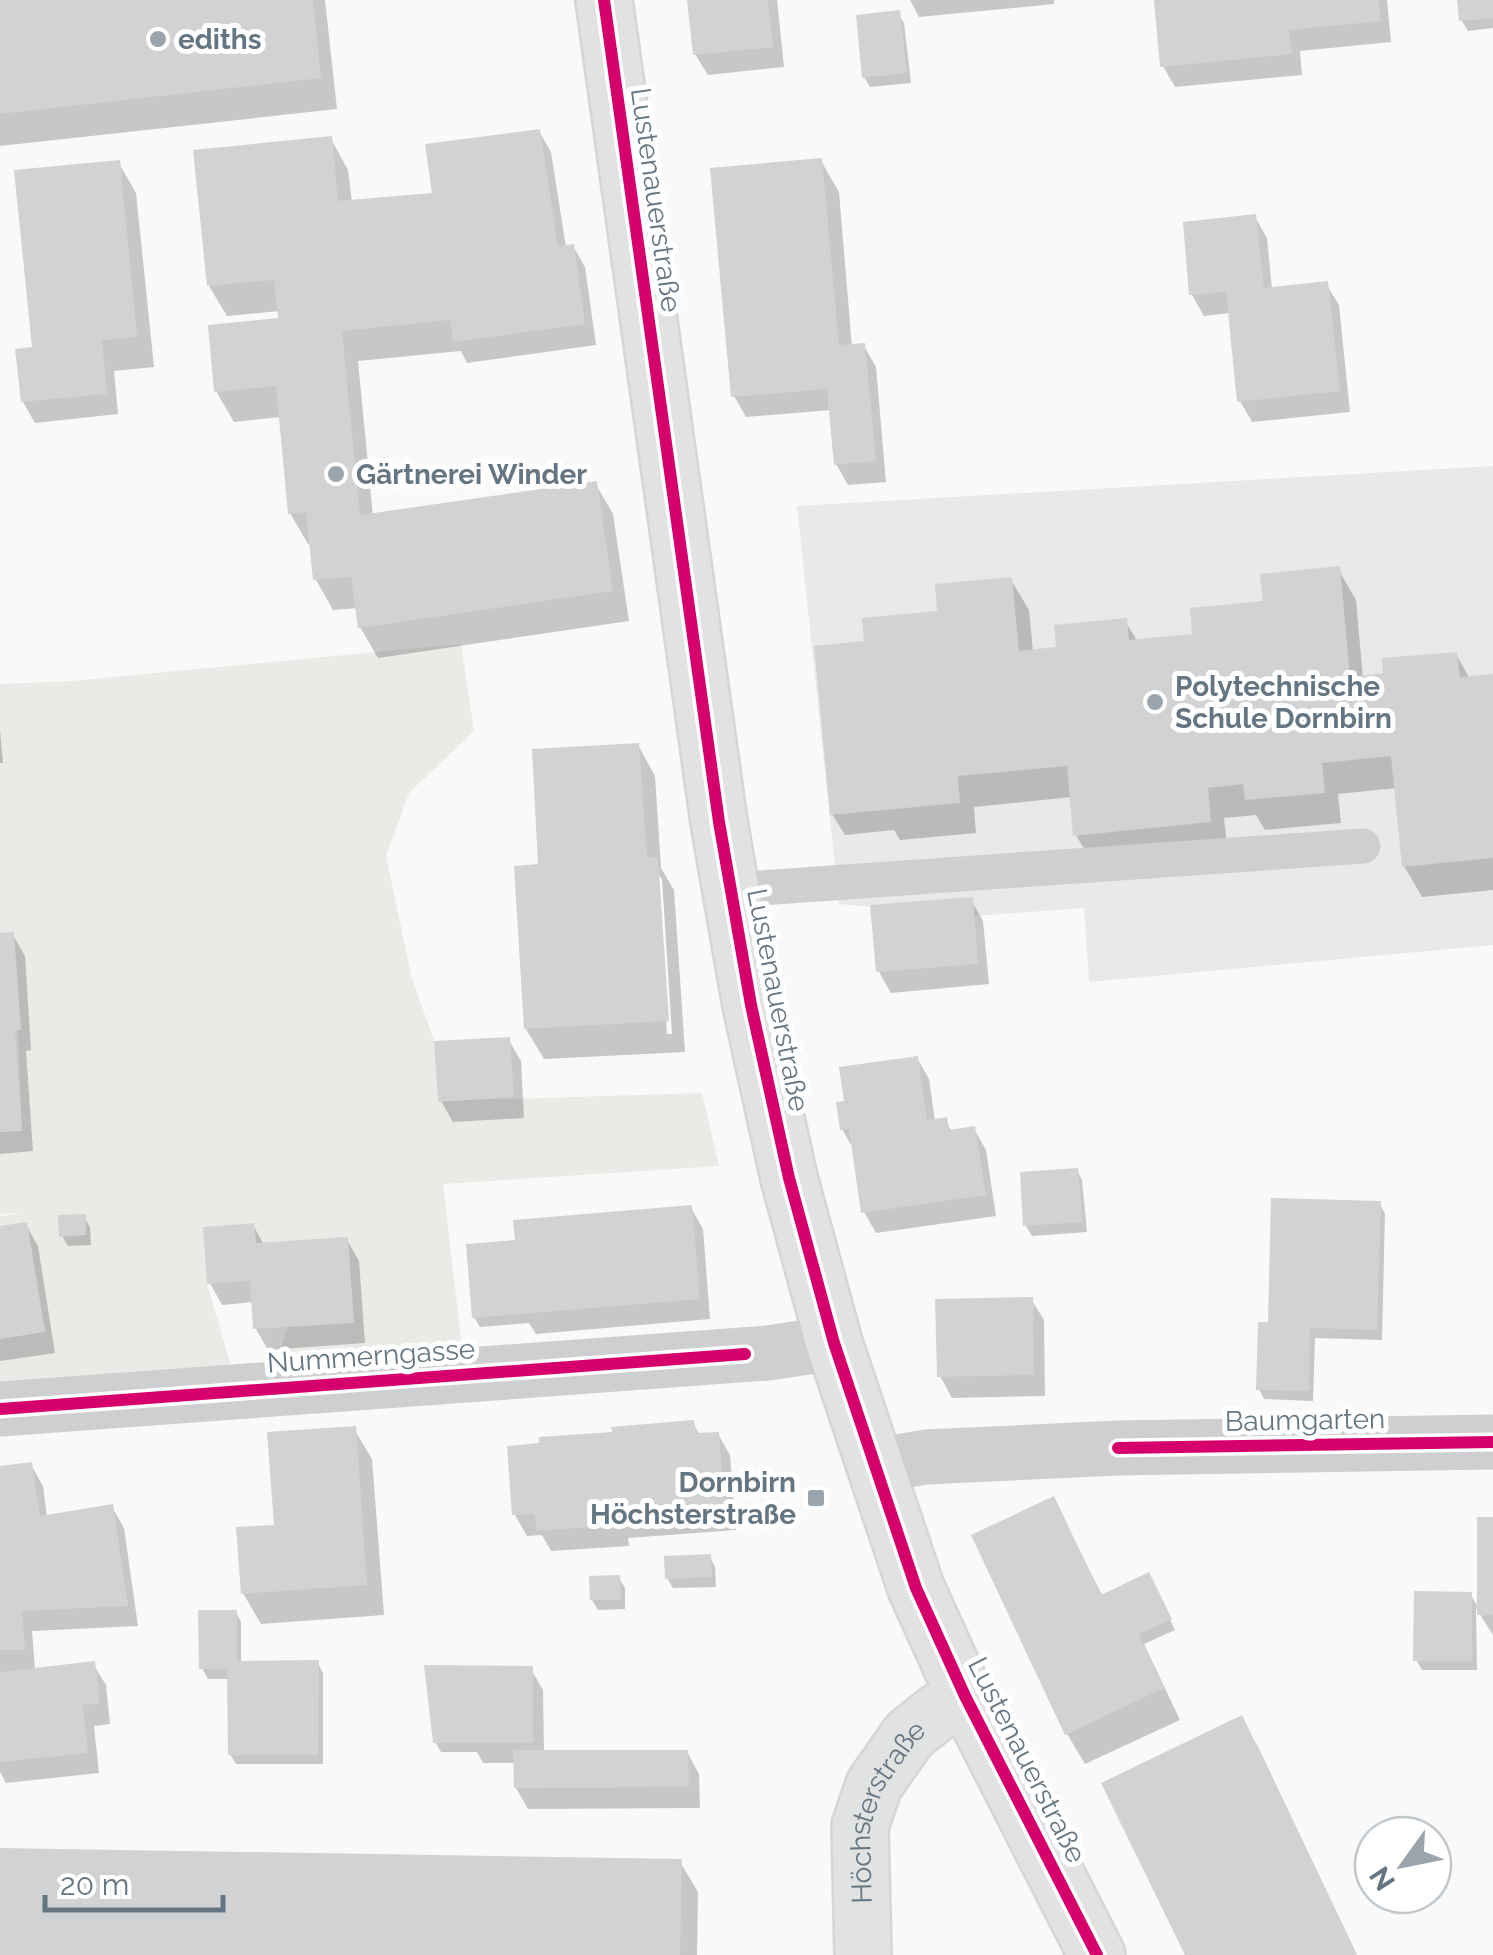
<svg xmlns="http://www.w3.org/2000/svg" width="1493" height="1955" viewBox="0 0 1493 1955" font-family="Raleway,sans-serif">
	<rect width="100%" height="100%" fill="#f9f9f9"/>
	<path fill="#e8e9e9" d="M1493,466V945L1089,982L1084,908L974,916L839,904L797,506Z"/>
	<path fill="#e8ebe6" d="M461,644L474,731L409,793L386,856L411,975L434,1041L438,1101L702,1093L719,1166L443,1184L462,1348L276,1361L288,1327L354,1322L348,1238L256,1243L254,1223L204,1227L207,1284L232,1369L0,1386V1339L45,1331L27,1223L0,1226V1216L24,1213L0,1214V1132L22,1130L14,933H0V684L72,681Z"/>
	<g fill="#0003" fill-rule="evenodd">
		<path d="M0,0H325L337,109L0,146Z"/>
		<path d="M690,0H777L784,67L708,75L695,54Z"/>
		<path d="M910,0H1054V4L919,17Z"/>
		<path d="M1156,0H1387L1391,42L1300,51L1302,75L1175,87L1163,66Z"/>
		<path d="M1459,0H1493V28L1468,31L1462,21Z"/>
		<path d="M898,13L904,23L911,83L870,87L864,77Z"/>
		<path d="M539,131L551,152L566,247L573,246L585,267L596,345L467,363L461,351L358,361L373,516L595,483L613,514L629,621L378,658L360,627L358,608L333,610L316,580L312,543L308,544L290,513L281,417L234,422L216,391L280,320V311L227,316L209,286L331,139L348,170L352,202L435,195Z"/>
		<path d="M821,161L839,192L852,347L864,346L876,367L886,482L848,485L836,464L831,410L746,417L734,396Z"/>
		<path d="M118,162L136,193L154,367L114,371L118,414L35,423L23,402L34,349Z"/>
		<path d="M1255,217L1267,238L1272,289L1326,284L1339,305L1350,412L1252,422L1240,401L1230,313L1204,316L1192,295Z"/>
		<path d="M1338,569L1356,600L1363,678L1386,676L1456,654L1470,679L1493,677V890L1422,897L1404,866L1397,788L1338,794L1341,823L1265,830L1256,815L1224,818L1228,853L1094,866L1076,835L1072,797L974,807L976,833L900,840L894,830L845,835L832,814L867,644L1011,580L1029,610L1033,652L1058,650L1125,621L1138,642L1195,636Z"/>
		<path d="M0,730L3,763H0Z"/>
		<path d="M638,745L655,776L661,868L674,890L685,1052L544,1059L526,1029L541,866ZM657,873L662,879L672,1034H667Z"/>
		<path d="M971,900L983,921L989,984L891,993L879,972Z"/>
		<path d="M13,935L25,956L31,1050L26,1051L33,1151L0,1154V936Z"/>
		<path d="M508,1039L521,1061L524,1118L453,1122L441,1101Z"/>
		<path d="M917,1058L929,1079L935,1121L945,1120L952,1132L974,1129L986,1150L996,1216L876,1233L864,1212L854,1150L842,1129Z"/>
		<path d="M1077,1170L1082,1180L1087,1232L1032,1236L1026,1226Z"/>
		<path d="M1380,1204L1385,1214L1382,1340L1315,1338L1313,1401L1264,1399L1259,1389L1270,1325Z"/>
		<path d="M691,1208L703,1229L710,1319L536,1334L529,1323L480,1327L474,1317L517,1242Z"/>
		<path d="M84,1217L90,1227L91,1245L68,1246L62,1236Z"/>
		<path d="M26,1225L38,1246L55,1353L0,1361V1229Z"/>
		<path d="M253,1225L264,1245L347,1240L359,1261L365,1343L268,1350L256,1329L254,1302L222,1305L210,1283Z"/>
		<path d="M1031,1299L1044,1320L1045,1396L952,1398L940,1376Z"/>
		<path d="M693,1423L700,1436L718,1434L730,1455L736,1530L628,1538L629,1546L551,1551L542,1535L527,1536L515,1515L614,1434Z"/>
		<path d="M354,1429L372,1459L384,1615L261,1624L243,1593L277,1527Z"/>
		<path d="M31,1465L43,1486L47,1517L112,1507L124,1528L138,1626L32,1631L35,1670L93,1664L106,1685L110,1724L94,1726L99,1773L6,1783L0,1772V1469Z"/>
		<path d="M1053,1499L1103,1597L1154,1585L1175,1630L1144,1644L1180,1720L1085,1764L1067,1734Z"/>
		<path d="M1493,1519V1635L1476,1608L1477,1670H1422L1416,1660L1470,1594L1480,1610Z"/>
		<path d="M710,1557L715,1567L716,1587L673,1588L667,1578Z"/>
		<path d="M619,1578L625,1588V1609L598,1610L592,1600Z"/>
		<path d="M236,1612L241,1622V1663L317,1662L323,1673V1764H236L230,1754V1679H208L202,1668Z"/>
		<path d="M531,1669L543,1690L544,1753L687,1752L699,1774L700,1808L528,1809L516,1788V1763H483L477,1752H441L435,1742Z"/>
		<path d="M1241,1718L1259,1749L1357,1955H1187Z"/>
		<path d="M0,1851L680,1862L698,1892L697,1955H0Z"/>
	</g>
	<g fill="#d0d2d3">
		<path d="M0,0H313L321,78L0,114Z"/>
		<path d="M687,0H768L773,47L693,55Z"/>
		<path d="M1154,0H1379L1381,21L1289,30L1292,54L1160,67Z"/>
		<path d="M1457,0H1493V18L1459,21Z"/>
		<path d="M900,10L907,73L862,78L856,15Z"/>
		<path d="M540,129L558,246L574,244L585,324L453,342L450,320L342,331L360,515L597,481L613,591L358,628L351,577L313,580L306,512L288,514L276,386L214,392L208,325L278,318L274,280L207,286L193,150L332,136L338,201L432,193L425,144Z"/>
		<path d="M822,158L839,345L865,343L876,461L834,465L827,389L731,397L710,168Z"/>
		<path d="M120,160L137,337L102,340L107,394L21,402L15,349L32,347L14,170Z"/>
		<path d="M1256,214L1264,288L1328,281L1340,391L1237,402L1226,292L1189,295L1183,222Z"/>
		<path d="M1340,566L1350,677L1383,673L1382,658L1457,652L1460,677L1493,674V858L1402,867L1391,756L1322,763L1325,793L1245,800L1243,784L1208,788L1211,822L1073,836L1067,766L958,776L960,803L830,815L814,646L864,641L862,618L937,611L935,584L1012,577L1019,651L1056,647L1054,625L1127,618L1129,640L1192,634L1190,608L1263,601L1260,574Z"/>
		<path d="M639,743L647,857H658L669,1021L524,1029L514,866L538,864L532,749Z"/>
		<path d="M973,897L978,964L876,972L870,905Z"/>
		<path d="M14,932L21,1030H15L22,1131L0,1132V933Z"/>
		<path d="M510,1037L514,1097L438,1102L434,1041Z"/>
		<path d="M918,1056L927,1120L947,1117L949,1130L975,1126L986,1195L861,1213L849,1129L840,1130L836,1102L844,1101L839,1067Z"/>
		<path d="M1078,1168L1083,1222L1023,1226L1020,1172Z"/>
		<path d="M1271,1198L1381,1201L1377,1330L1310,1328L1309,1391L1256,1390L1258,1322H1268Z"/>
		<path d="M692,1205L700,1299L472,1318L466,1244L515,1240L513,1220Z"/>
		<path d="M86,1214V1235L59,1237L58,1215Z"/>
		<path d="M27,1222L45,1332L0,1339V1226Z"/>
		<path d="M254,1223L256,1243L348,1237L354,1323L253,1329L250,1281L207,1284L203,1227Z"/>
		<path d="M1033,1297L1034,1375L937,1377L935,1299Z"/>
		<path d="M694,1420L696,1433L719,1432L725,1509L618,1517V1525L536,1531L535,1514L512,1515L507,1446L539,1443V1437L612,1432L611,1427Z"/>
		<path d="M356,1426L367,1585L241,1594L236,1527L274,1525L267,1432Z"/>
		<path d="M32,1462L40,1516L113,1504L128,1606L22,1611L25,1650H0V1466Z"/>
		<path d="M1054,1496L1101,1595L1149,1572L1172,1619L1139,1634L1164,1688L1065,1735L971,1535Z"/>
		<rect x="1477" y="1517" width="16" height="98"/>
		<path d="M711,1554L712,1577L665,1579L664,1556Z"/>
		<path d="M620,1575L621,1600H590L589,1576Z"/>
		<path d="M1414,1591L1472,1592V1661H1413Z"/>
		<path d="M198,1610H237V1661L319,1660L318,1755H228L227,1669H199Z"/>
		<path d="M95,1661L100,1704L83,1705L88,1753L0,1762V1672Z"/>
		<path d="M424,1665L533,1666V1743H433Z"/>
		<path d="M1242,1715L1357,1955H1185L1101,1783Z"/>
		<path d="M513,1750H688L689,1787L514,1788Z"/>
		<path d="M0,1848L682,1859L680,1955H0Z"/>
	</g>
	<g fill="none" stroke-linecap="round" stroke-linejoin="round">
		<defs>
			<g id="secondary">
				<path id="s1" d="M863,1955L860,1826L874,1785L909,1735L939,1711L965,1696"/>
			</g>
			<path id="primary" d="M604,0L719,822L751,1005L789,1178L834,1343L916,1588L965,1696L1097,1955"/>
		</defs>
		<use href="#secondary" stroke="#d5d6d7" stroke-width="60"/>
		<use href="#primary" stroke="#d5d6d7" stroke-width="60"/>
		<path stroke="#cecfd0" stroke-width="35" d="M731,890L1363,846"/>
		<g stroke="#cecfd0" stroke-width="55">
			<path d="M0,1409L768,1353L834,1343"/>
			<path d="M874,1466L926,1457L1118,1448L1493,1442"/>
		</g>
		<use href="#secondary" stroke="#e1e2e2" stroke-width="55"/>
		<use href="#primary" stroke="#e1e2e2" stroke-width="55"/>
		<defs>
			<g id="cycleway">
				<path d="M604,0L719,822L751,1005L789,1178L834,1343L916,1588L965,1696L1097,1955"/>
				<path d="M0,1409L745,1354"/>
				<path d="M1118,1448L1493,1442"/>
			</g>
		</defs>
		<use href="#cycleway" stroke="#fff" stroke-width="19"/>
		<use href="#cycleway" stroke="#d6006c" stroke-width="12"/>
	</g>
	<g fill="#99a4ac" stroke="#fff" stroke-width="4">
		<circle cx="158" cy="39" r="10"/>
		<circle cx="336" cy="474" r="10"/>
		<circle cx="1155" cy="702" r="10"/>
		<rect x="806" y="1488" width="20" height="20" rx="5"/>
	</g>
	<g text-anchor="middle" dominant-baseline="central" stroke-width="10" stroke-linejoin="round" paint-order="stroke">
		<g font-size="28" font-weight="bold" fill="#657683" stroke="#fff" text-anchor="start">
			<text x="178" y="39">ediths</text>
			<text x="356" y="474">Gärtnerei Winder</text>
			<text x="1175" y="686">Polytechnische<tspan x="1175" dy="32">Schule Dornbirn</tspan></text>
			<text x="796" y="1482" text-anchor="end">Dornbirn<tspan x="796" dy="32">Höchsterstraße</tspan></text>
		</g>
		<g font-size="28" fill="#657683" stroke="#fff">
			<text transform="translate(656 200) rotate(82)">Lustenauerstraße</text>
			<text transform="translate(778 1000) rotate(79)">Lustenauerstraße</text>
			<text transform="translate(371 1356) rotate(-4)">Nummerngasse</text>
			<text transform="translate(1305 1420) rotate(-1)">Baumgarten</text>
			<text transform="translate(1027 1760) rotate(63)">Lustenauerstraße</text>
			<text stroke="none"><textPath href="#s1" startOffset="150">Höchsterstraße</textPath></text>
		</g>
	</g>
	<g transform="translate(1403 1865) rotate(237)"><circle r="48" fill="#ffffff" stroke="#c1c8cd" stroke-width="2.5"/>
	<path d="M0-8L18 38L0 25L-18 38Z" fill="#99a4ac"/>
	<text y="-15" font-size="28" font-weight="bold" text-anchor="middle" fill="#657683">N</text>
	</g>
	<path d="M45 1895v15h178v-15" fill="none" stroke="#657683" stroke-width="5"/>
	<text x="60" y="1895" font-size="30" fill="#657683" stroke="#ffffff" stroke-width="8" paint-order="stroke">20 m</text>
</svg>
